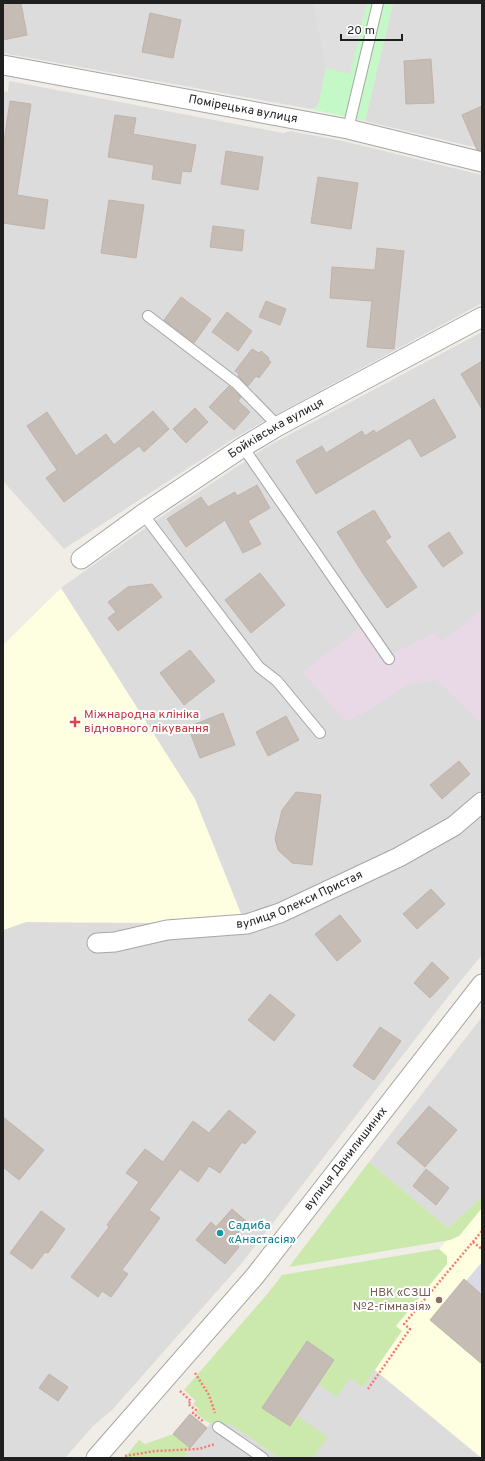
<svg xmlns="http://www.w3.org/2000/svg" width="485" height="1461" viewBox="0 0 485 1461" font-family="Overpass,sans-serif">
	<rect width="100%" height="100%" fill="#f0ece6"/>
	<g fill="#dddcdc">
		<path d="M3,3H314L326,68L319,103L317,107L311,109L3,53Z"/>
		<path d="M393,3H482V149L365,121Z"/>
		<path d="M9,81L283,133L290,131L343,141L482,175V303L270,418L233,439L64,549L3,481V91L8,92Z"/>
		<path d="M482,332V955L457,985L241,1264L112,1410L93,1426L65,1458H3V930L26,922L167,923L195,799L61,588L158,519L268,446Z"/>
		<path d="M482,1017V1197L448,1228L369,1162Z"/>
		<path d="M303,1319L352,1351L481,1458H184L190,1448L208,1426Z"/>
	</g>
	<path fill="#e9d8e6" d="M482,610V725L436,680L406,686L371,709L346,722L302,672L370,621L392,654L434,633L442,641Z"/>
	<g fill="#fefee0">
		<path d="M61,588L195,799L242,916L167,923L26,922L3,930V645Z"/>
		<path d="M482,1199V1458L352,1351Z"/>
	</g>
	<g fill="#cbe9ad">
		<path d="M369,1162L448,1228L482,1197V1208L459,1236L450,1240L289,1267Z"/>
		<path d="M439,1249L447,1256V1264L396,1326L402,1331L363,1387L350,1378L337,1397L318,1384L334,1360L307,1341L262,1408L290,1426L297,1416L328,1437L313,1458H280L230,1424C212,1427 210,1424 196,1413L199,1409L193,1404L196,1401L184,1390L269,1292L282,1275Z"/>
		<path d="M173,1434L190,1448L184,1458H124L139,1440L145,1444Z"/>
	</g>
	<path fill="#c4f8c7" d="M314,3H393L365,121L311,109L317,107L319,103L326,68Z"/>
	<path fill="#dfdfdf" d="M314,3H367L350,74L326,68Z"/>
	<path fill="#dadae5" d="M482,1262V1295L466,1281Z"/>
	<g fill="#c4bcb5" stroke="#c1b3a8">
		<path d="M3,3H21L27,35L3,40Z"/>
		<path d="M150,13L181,20L173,58L142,52Z"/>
		<path d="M431,59L434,103L406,104L404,61Z"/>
		<path d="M10,101L31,104L17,195L48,200L44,229L3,223V148Z"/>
		<path d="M482,106V151L477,150L462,115Z"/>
		<path d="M115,115L136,118L133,134L196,145L191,172L182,171L180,184L152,179L154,165L108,157Z"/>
		<path d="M226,151L263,157L258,190L221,184Z"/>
		<path d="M318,177L358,183L351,229L311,223Z"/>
		<path d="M109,200L144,205L136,258L101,253Z"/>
		<path d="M213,226L244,230L242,251L210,247Z"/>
		<path d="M377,248L404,251L394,349L367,347L372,301L330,298L332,267L375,270Z"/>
		<path d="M181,297L211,319L194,343L164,320Z"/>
		<path d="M266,301L286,309L280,325L259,317Z"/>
		<path d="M227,312L252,331L238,351L212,332Z"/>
		<path d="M252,349L259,353L261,351L269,358L268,360L271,362L259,378L256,376L248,386L238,376L239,374L235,371Z"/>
		<path d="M482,361V409L461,374Z"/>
		<path d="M229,386L241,397L238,401L250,412L234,430L209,407Z"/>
		<path d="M434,399L456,437L421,457L410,438L316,494L296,461L322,446L326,453L362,431L365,436L374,430L376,433Z"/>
		<path d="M195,408L208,422L186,443L173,429Z"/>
		<path d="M153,411L169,429L144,452L139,446L64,502L46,478L57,470L27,426L47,412L76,456L106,434L114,445Z"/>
		<path d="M257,485L270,508L248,521L261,544L243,553L225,520L186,547L167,519L201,497L208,507L235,492L237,496Z"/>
		<path d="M374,510L391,537L385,541L417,587L387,608L364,575L337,532Z"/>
		<path d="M449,532L463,553L443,567L428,546Z"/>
		<path d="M260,573L285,605L251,633L225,600Z"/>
		<path d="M152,584L162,597L118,631L108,618L116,612L108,602L128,587Z"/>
		<path d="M190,650L215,681L184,705L160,673Z"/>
		<path d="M223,713L235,745L200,758L188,727Z"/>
		<path d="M286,716L299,740L268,756L256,732Z"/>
		<path d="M459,761L470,774L442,799L430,785Z"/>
		<path d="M296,792L321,795L312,865L292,863L278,850L275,839L282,810Z"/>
		<path d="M431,889L445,904L417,929L403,914Z"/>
		<path d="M340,915L361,941L337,961L315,934Z"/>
		<path d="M432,962L449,978L430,998L414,983Z"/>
		<path d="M270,994L295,1015L274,1041L248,1020Z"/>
		<path d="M380,1027L401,1041L374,1080L353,1066Z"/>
		<path d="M429,1106L457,1130L425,1167L397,1143Z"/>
		<path d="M229,1110L256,1132L245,1144L242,1142L220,1173L209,1166L198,1182L180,1169L149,1210L160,1218L122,1270L128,1274L111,1297L102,1291L98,1297L71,1277L109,1227L107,1225L139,1182L126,1173L145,1149L163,1162L193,1121L209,1133Z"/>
		<path d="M3,1117L44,1150L19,1180L3,1167Z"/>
		<path d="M426,1169L449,1188L436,1205L413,1186Z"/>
		<path d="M232,1209L247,1222L232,1240L239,1247L225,1264L196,1240L211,1222L216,1227Z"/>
		<path d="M41,1211L65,1229L48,1253L45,1252L32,1269L10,1253Z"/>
		<path d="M464,1279L482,1295V1364L430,1320Z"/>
		<path d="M307,1341L334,1360L290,1426L262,1408Z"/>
		<path d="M49,1374L68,1387L58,1401L39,1388Z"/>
		<path d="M190,1414L207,1428L190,1448L173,1434Z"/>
	</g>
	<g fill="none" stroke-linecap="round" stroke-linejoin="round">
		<defs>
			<g id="service">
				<path d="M348,129L378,3"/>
				<path d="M148,316L236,383L278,426"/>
				<path d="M243,447L389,659"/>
				<path d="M143,514L259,667L277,681L320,733"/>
				<path d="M218,1427L263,1458"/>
			</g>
			<g id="minor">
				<path id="s1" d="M3,65L348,129L482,162"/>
				<path id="s2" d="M81,559L143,514L243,447L278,426L482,317"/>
				<path id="s3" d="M97,943L115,942L167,930L247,924L280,913L399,857L454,826L482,802"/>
				<path id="s4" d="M96,1458L255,1276L482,984"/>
			</g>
		</defs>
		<use href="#service" stroke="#a6a6a6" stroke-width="12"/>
		<use href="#minor" stroke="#a6a6a6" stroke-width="21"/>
		<g stroke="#f77c6f" stroke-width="2.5" stroke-dasharray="2 2" stroke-linecap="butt">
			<path d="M473,1242L482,1249"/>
			<path d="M195,1373L209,1395L215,1413"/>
			<path d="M368,1389L410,1329L404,1324L482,1231"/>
			<path d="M180,1391L191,1401L188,1404L196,1410L193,1413L204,1422"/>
			<path d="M125,1456L155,1451L199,1449L215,1444"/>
		</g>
		<use href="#service" stroke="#fff" stroke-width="10"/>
		<use href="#minor" stroke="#fff" stroke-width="19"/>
	</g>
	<path fill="#e0444e" stroke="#fff" stroke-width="1.5" d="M73 716h4v4h4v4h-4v4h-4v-4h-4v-4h4z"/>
	<circle fill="#0f9aa8" stroke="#fff" stroke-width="1.5" cx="220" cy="1233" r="4"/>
	<circle fill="#8d6e63" stroke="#fff" stroke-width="1.5" cx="439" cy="1300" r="4"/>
	<g text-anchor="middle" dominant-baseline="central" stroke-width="4" stroke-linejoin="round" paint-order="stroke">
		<g font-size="12" fill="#1f1f1f" stroke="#fff">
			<text stroke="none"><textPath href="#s1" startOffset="244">Помірецька вулиця</textPath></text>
			<text stroke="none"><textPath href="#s2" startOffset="235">Бойківська вулиця</textPath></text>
			<text stroke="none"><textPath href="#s3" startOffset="209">вулиця Олекси Пристая</textPath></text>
			<text stroke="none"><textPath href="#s4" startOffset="390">вулиця Данилишиних</textPath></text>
		</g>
		<g font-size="12" fill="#be3a42" stroke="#fff" text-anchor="start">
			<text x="84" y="715">Міжнародна клініка<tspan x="84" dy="14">відновного лікування</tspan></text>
		</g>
		<g font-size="12" fill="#0d838f" stroke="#fff" text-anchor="start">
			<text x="228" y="1226">Садиба<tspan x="228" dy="14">«Анастасія»</tspan></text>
		</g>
		<g font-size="12" fill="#785e54" stroke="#fff" text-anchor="end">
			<text x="431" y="1293">НВК «СЗШ<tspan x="431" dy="14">№2-гімназія»</tspan></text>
		</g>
	</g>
	<rect width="485" height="1461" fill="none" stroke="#1f1f1f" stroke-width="8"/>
	<path d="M341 34v6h61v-6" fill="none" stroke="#1f1f1f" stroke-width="2"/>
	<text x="347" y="34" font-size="12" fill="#1f1f1f" stroke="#ffffff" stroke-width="3" paint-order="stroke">20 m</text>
</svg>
